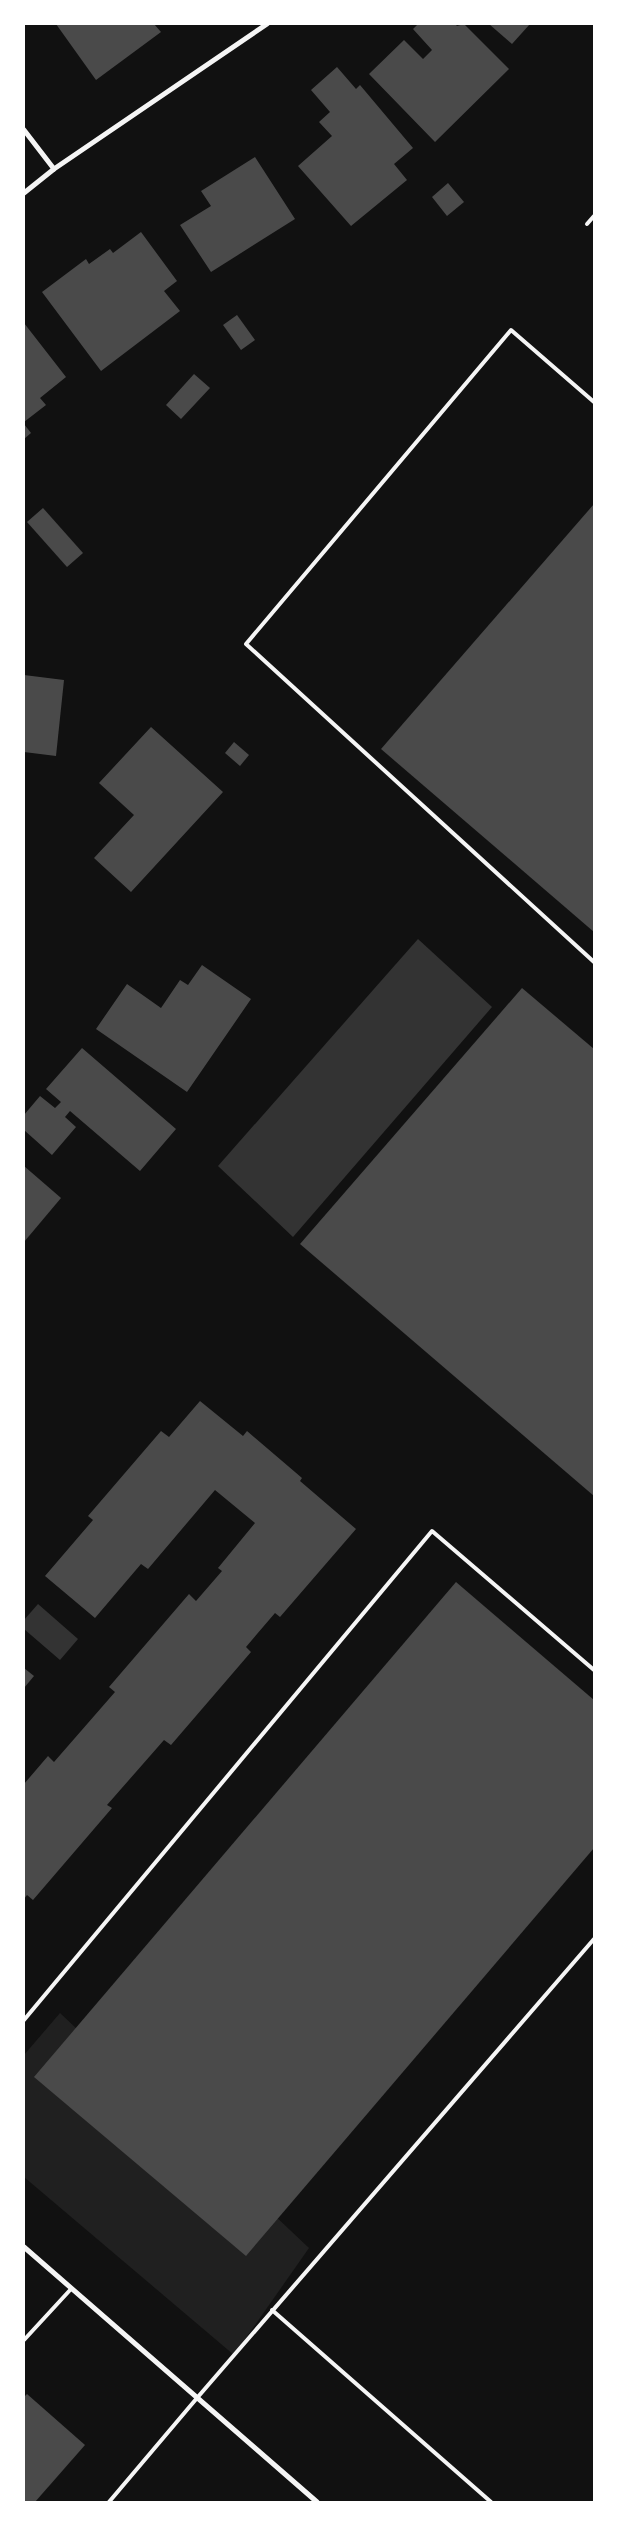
<svg xmlns="http://www.w3.org/2000/svg" width="618" height="2526" viewBox="0 0 618 2526" font-family="Georgia,serif">
	<rect width="100%" height="100%" fill="#111"/>
	<path fill="#202020" d="M60,2013L309,2248L234,2355L24,2177V2055Z"/>
	<g fill="#333">
		<path d="M418,939L492,1007L293,1237L218,1166Z"/>
		<path d="M38,1604L78,1639L60,1660L24,1629V1620Z"/>
	</g>
	<g fill="#4a4a4a">
		<path d="M56,24H154L161,32L96,80Z"/>
		<path d="M418,24H455L457,26L464,24L509,69L435,142L369,74L404,40L423,59L432,50L413,29Z"/>
		<path d="M489,24H530L512,44Z"/>
		<path d="M337,67L356,89L360,85L413,148L394,164L407,180L351,226L298,166L332,136L319,122L330,112L311,90Z"/>
		<path d="M255,157L295,219L211,272L180,225L211,206L201,191Z"/>
		<path d="M448,183L464,202L447,216L432,197Z"/>
		<path d="M141,232L177,281L164,291L180,311L101,371L42,292L86,259L89,264L110,249L113,253Z"/>
		<path d="M237,315L255,340L241,350L223,325Z"/>
		<path d="M24,323L66,377L40,398L46,405L24,422Z"/>
		<path d="M194,374L210,388L181,419L166,405Z"/>
		<path d="M24,424L31,433L24,439Z"/>
		<path d="M594,504V932L381,749Z"/>
		<path d="M43,508L83,553L67,567L27,522Z"/>
		<path d="M24,675L64,680L56,756L24,752Z"/>
		<path d="M151,727L223,792L131,892L94,858L134,815L99,783Z"/>
		<path d="M234,742L249,755L240,766L225,753Z"/>
		<path d="M202,965L251,999L187,1092L96,1029L127,984L161,1008L180,980L188,985Z"/>
		<path d="M522,988L594,1049V1496L300,1244Z"/>
		<path d="M82,1048L176,1129L140,1171L70,1111L65,1117L76,1127L52,1155L24,1130V1115L40,1096L55,1108L61,1102L46,1089Z"/>
		<path d="M24,1166L61,1198L24,1242Z"/>
		<path d="M200,1401L243,1436L247,1431L302,1478L300,1481L356,1529L280,1617L275,1613L246,1647L251,1652L171,1745L164,1740L107,1805L112,1808L33,1900L27,1895L24,1899V1784L48,1756L54,1762L115,1692L109,1687L189,1594L196,1601L222,1571L218,1568L255,1523L215,1490L148,1569L141,1564L95,1618L45,1576L93,1520L88,1516L161,1431L169,1437Z"/>
		<path d="M456,1582L594,1700V1848L246,2256L34,2077Z"/>
		<path d="M24,1668L34,1676L24,1688Z"/>
		<path d="M27,2394L85,2445L35,2502H24V2397Z"/>
	</g>
	<g fill="none" stroke-linecap="round" stroke-linejoin="round">
		<g stroke="#f5f5f5" stroke-width="4">
			<path d="M587,224L594,216"/>
			<path d="M594,402L511,330L246,644L594,962"/>
			<path d="M24,2020L432,1531L594,1670"/>
			<path d="M272,2310L491,2502"/>
			<path d="M24,2340L71,2289"/>
			<path d="M109,2502L197,2398L594,1939"/>
		</g>
		<g stroke="#f5f5f5" stroke-width="5">
			<path d="M24,130L54,169"/>
			<path d="M24,193L54,169L267,24"/>
			<path d="M24,2247L317,2502"/>
		</g>
	</g>
	<rect width="618" height="2526" fill="none" stroke="#ffffff" stroke-width="50"/>
</svg>
